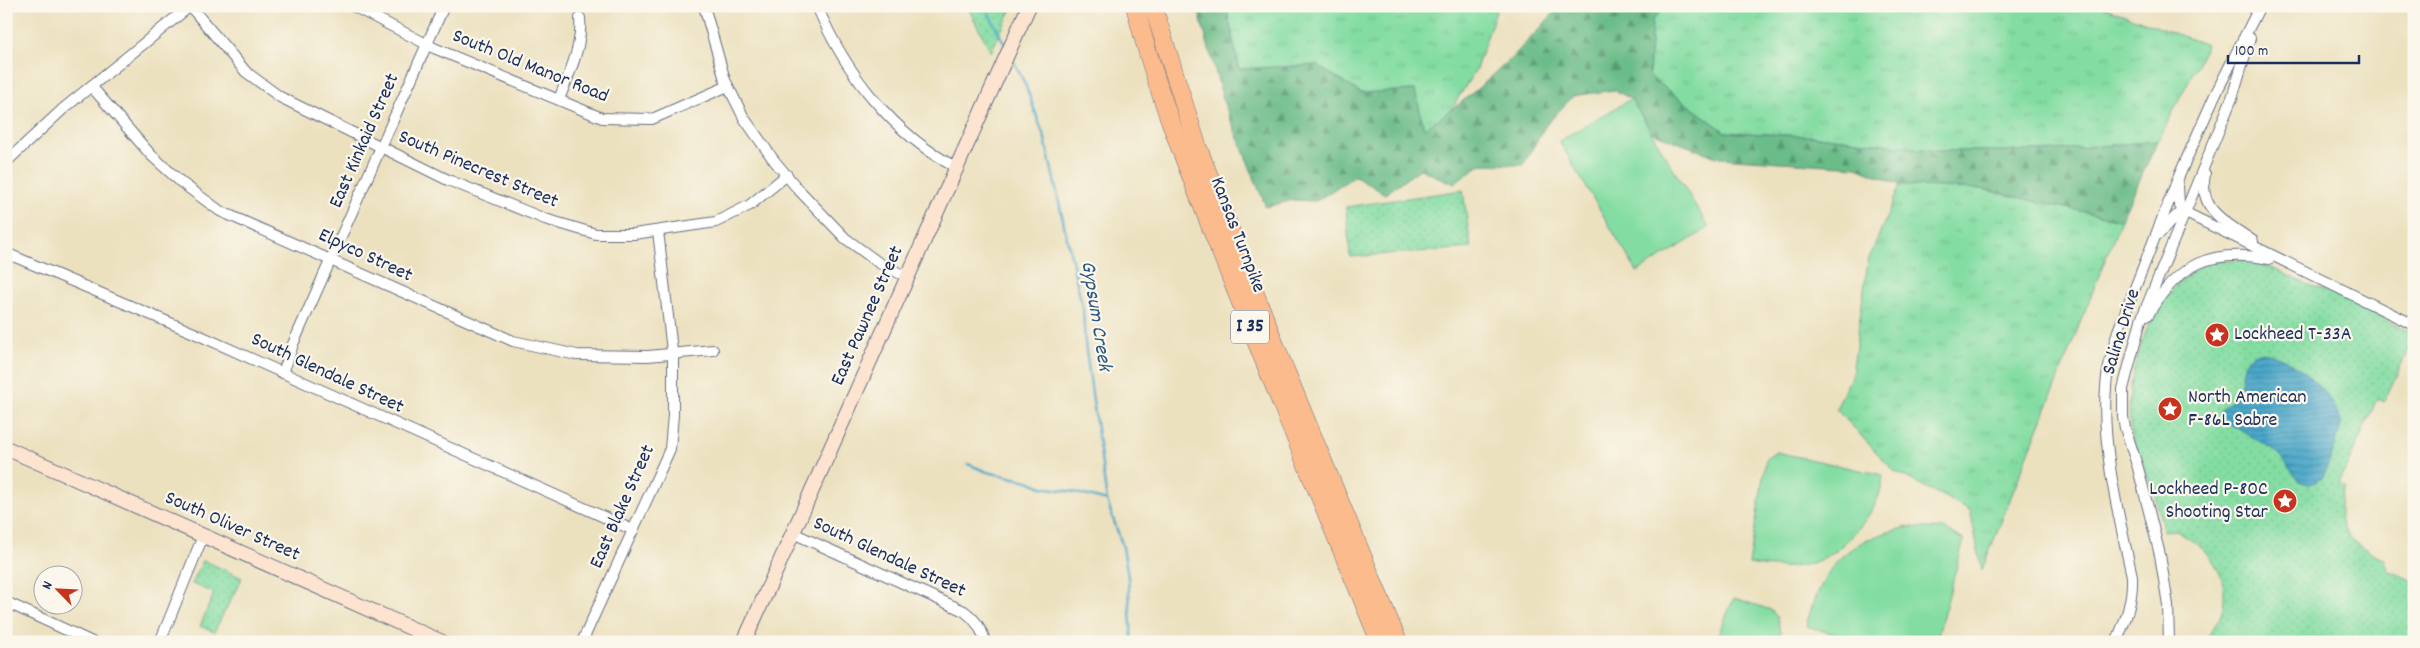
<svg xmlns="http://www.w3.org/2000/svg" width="2420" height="648" viewBox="0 0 2420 648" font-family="Dekko,sans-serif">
	<defs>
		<pattern id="grass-tufts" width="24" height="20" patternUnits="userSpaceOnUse" patternTransform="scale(1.25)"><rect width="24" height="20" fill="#83dda2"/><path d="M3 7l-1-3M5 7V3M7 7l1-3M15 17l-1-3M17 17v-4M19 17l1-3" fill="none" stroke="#71be8e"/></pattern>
		<pattern id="forest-firs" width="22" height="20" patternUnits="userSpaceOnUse" patternTransform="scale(1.25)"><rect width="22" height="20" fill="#6abc88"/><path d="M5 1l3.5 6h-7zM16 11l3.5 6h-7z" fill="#569972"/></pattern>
		<pattern id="park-dots" width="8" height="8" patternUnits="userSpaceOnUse" patternTransform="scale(1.25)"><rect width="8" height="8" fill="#83dda2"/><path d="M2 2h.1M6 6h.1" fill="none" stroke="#71be8e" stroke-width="1.8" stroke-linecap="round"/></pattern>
		<pattern id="water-rules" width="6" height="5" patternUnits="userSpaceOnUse" patternTransform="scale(1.25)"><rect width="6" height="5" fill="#4aa7c9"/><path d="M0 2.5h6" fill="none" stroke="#3d88a6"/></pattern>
	</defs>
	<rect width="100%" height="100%" fill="#fbf7ec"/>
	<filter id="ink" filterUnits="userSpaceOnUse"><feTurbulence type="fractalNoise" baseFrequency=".02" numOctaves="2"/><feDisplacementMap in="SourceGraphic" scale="10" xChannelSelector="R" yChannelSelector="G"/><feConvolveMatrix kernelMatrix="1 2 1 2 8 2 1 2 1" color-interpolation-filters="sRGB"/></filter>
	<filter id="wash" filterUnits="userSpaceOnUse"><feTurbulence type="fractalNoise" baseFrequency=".0096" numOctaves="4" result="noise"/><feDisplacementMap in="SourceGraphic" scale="20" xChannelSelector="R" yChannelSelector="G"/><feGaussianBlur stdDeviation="1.12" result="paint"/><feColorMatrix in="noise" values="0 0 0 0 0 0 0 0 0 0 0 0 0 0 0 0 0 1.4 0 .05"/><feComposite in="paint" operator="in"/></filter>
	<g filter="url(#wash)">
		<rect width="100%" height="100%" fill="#ece1bf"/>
		<g fill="url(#grass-tufts)" stroke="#4f8680">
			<path d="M1226,6H1493L1496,11L1476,69L1449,113L1424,129L1414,90L1361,93L1316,65L1239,69Z"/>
			<path d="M1667,6H2100L2207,45L2158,141L2044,151H1939L1826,137L1725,132L1649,76L1652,20Z"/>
			<path d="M1900,185L1981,189L2121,220L1982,570L1970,510L1894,471L1836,409L1852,374L1868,261Z"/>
		</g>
		<path fill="url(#forest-firs)" stroke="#427673" d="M1197,6H1226L1239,69L1316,65L1361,93L1415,90L1424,128C1475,97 1520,51 1560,6H1667L1652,20L1649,76L1725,132L1826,137L1939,151H2044L2158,141L2121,220L1981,189L1900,185L1857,167L1719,158L1651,132L1631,99L1614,90L1573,96L1546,125L1523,165L1481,164L1454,184L1420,169L1385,194L1355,176L1316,201L1293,200L1266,207L1225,106Z"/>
		<g fill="url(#park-dots)" stroke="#4f8680">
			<path d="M967,6H1013L991,52Z"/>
			<path d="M1463,190L1471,248L1350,257L1346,207Z"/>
			<path d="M2245,259L2265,265L2307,284L2346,298L2411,333L2412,341L2384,402L2377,399L2339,484L2345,487C2329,527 2351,544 2385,559L2388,570L2414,581V642H2206C2209,631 2219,623 2222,611C2232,574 2206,546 2176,530L2163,531C2160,516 2157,501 2152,487C2146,471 2135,454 2132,438C2120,381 2148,295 2200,267C2213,260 2230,260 2245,259Z"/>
			<path d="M203,560L242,578L214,632L200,626L214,593L192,584Z"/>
		</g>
		<g fill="#83dda2" stroke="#4f8680">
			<path d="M1631,99L1709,228L1637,272L1559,141Z"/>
			<path d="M1776,452L1883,475C1882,494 1874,509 1862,524C1830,565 1800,573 1749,564L1766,459Z"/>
			<path d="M1909,527L1944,529L1964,540L1936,642H1862L1806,626C1824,564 1845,540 1909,527Z"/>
			<path d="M1734,598L1771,610L1777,617L1782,642H1715Z"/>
		</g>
		<path fill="url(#water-rules)" stroke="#326b94" d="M2256,353C2284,347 2337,395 2340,422C2341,436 2328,464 2322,477L2316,482L2308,484L2299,481L2278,452L2221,419L2220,411L2238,395C2244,380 2238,361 2256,353Z"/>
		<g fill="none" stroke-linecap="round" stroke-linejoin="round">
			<g stroke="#4aa7c9" stroke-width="2.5">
				<path d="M985,6L1005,45"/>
				<path d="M1011,56L1025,84L1045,139L1083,310L1085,343L1107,501L1123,547L1128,577L1132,642"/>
				<path d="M968,464L987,472L1028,481L1042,487L1073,492L1107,501"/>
			</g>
		</g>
	</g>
	<g filter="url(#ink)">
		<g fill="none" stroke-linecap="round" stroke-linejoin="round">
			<defs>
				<g id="minor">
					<path d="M190,6L246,72L280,97L448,180L545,219L596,234H634L716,222L750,205L787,175"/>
					<path d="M353,6L434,48L602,118L652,119L728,86"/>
					<path d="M704,6L725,80L744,118L773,159L797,188L845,238L879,263L907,277"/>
					<path d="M817,6C845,73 893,134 957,168"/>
					<path d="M91,86L151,155L182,183L220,211L513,341L577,355L648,356L713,350"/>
					<path d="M559,99C569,75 583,44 580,18"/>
					<path d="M6,162L63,109L190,6"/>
					<path d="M2205,174C2198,211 2226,222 2253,241"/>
					<path d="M2178,186L2179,204L2184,212L2414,325"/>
					<path d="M2159,234L2176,216L2184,212"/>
					<path d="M6,253L194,333L633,530"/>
					<path d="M2148,315C2178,263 2212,248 2269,259"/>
					<path d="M283,373L293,344L444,6"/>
					<path d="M793,533L964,611C975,619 982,628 985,642"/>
					<path d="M6,602L92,642"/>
					<path d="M160,642L203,536"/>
					<path d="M582,642L670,449L673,415V359L658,231"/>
					<path d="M2116,642C2126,620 2133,600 2132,576C2119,517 2101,446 2106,387C2107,368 2113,349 2118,331L2179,176L2215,95L2260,6"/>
					<path d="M2169,642L2168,605L2160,555L2138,468L2125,428L2123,417V389L2141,320L2232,98L2250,38"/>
				</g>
				<g id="secondary">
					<path d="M6,448L442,642"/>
					<path d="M744,642L1029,6"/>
				</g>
				<g id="motorway">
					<path d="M1135,6C1158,99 1196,189 1231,278C1279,400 1330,521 1380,642"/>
					<path d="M1153,6L1198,148L1281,360L1398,642"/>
				</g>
			</defs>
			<use href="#minor" stroke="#646d80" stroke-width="12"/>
			<use href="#secondary" stroke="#646d80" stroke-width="16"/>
			<use href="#motorway" stroke="#646d80" stroke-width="19"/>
			<use href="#minor" stroke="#fff" stroke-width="10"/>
			<use href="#secondary" stroke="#fde4d1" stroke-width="14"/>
			<use href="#motorway" stroke="#fbbb8d" stroke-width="18"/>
		</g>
	</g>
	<defs>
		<symbol id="sight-disc" viewBox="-11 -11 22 22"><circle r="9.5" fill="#c8321e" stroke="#fbf7ec"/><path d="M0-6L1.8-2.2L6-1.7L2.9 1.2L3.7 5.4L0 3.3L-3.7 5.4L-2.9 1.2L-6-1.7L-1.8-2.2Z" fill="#fff"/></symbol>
	</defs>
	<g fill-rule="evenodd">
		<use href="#sight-disc" x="2203" y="321" width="28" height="28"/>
		<use href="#sight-disc" x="2156" y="395" width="28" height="28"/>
		<use href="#sight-disc" x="2271" y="487" width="28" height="28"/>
	</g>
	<g text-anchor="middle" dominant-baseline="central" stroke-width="4.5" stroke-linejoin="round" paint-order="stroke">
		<rect fill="#fbf7ec" stroke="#5e6b89" stroke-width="1" x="1231" y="310.5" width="38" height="33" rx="4"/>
		<g font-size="19" font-weight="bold" fill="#1b2f5e">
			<text x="1250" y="327">I 35</text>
		</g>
		<g font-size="20" fill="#1b2f5e" stroke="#fbf7ec">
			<text transform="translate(530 67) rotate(22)">South Old Manor Road</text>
			<text transform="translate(365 141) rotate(-66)">East Kinkaid Street</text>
			<text transform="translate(478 170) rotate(23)">South Pinecrest Street</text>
			<text transform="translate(1237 235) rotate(69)">Kansas Turnpike</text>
			<text transform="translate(365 256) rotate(25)">Elpyco Street</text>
			<text transform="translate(868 316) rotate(-66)">East Pawnee Street</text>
			<text transform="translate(2122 332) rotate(-73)">Salina Drive</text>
			<text transform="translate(327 374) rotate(25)">South Glendale Street</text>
			<text transform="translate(623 507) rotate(-66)">East Blake Street</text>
			<text transform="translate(232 527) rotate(24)">South Oliver Street</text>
			<text transform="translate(889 558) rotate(25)">South Glendale Street</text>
		</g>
		<g font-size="20" fill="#1b2f5e" stroke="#fbf7ec" text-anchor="start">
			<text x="2234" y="335">Lockheed T-33A</text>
			<text x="2188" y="398">North American<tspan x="2188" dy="23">F-86L Sabre</tspan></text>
			<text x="2268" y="490" text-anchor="end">Lockheed P-80C<tspan x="2268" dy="23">Shooting Star</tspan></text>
		</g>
		<g font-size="21" font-style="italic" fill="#2b5983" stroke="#fbf7ec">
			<text transform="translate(1095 316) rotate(81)">Gypsum Creek</text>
		</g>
	</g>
	<rect width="2420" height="648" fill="none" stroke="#fbf7ec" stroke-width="25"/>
	<g transform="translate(58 590) rotate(294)"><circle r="24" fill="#fbf7ec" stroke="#a1a7b3"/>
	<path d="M0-4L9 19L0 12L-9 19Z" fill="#c8321e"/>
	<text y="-8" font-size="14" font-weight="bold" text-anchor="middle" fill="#1b2f5e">N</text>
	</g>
	<path d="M2228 55v8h131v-8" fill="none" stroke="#1b2f5e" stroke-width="2.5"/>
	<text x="2235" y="55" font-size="15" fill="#1b2f5e" stroke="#fbf7ec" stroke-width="4" paint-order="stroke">100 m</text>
</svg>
